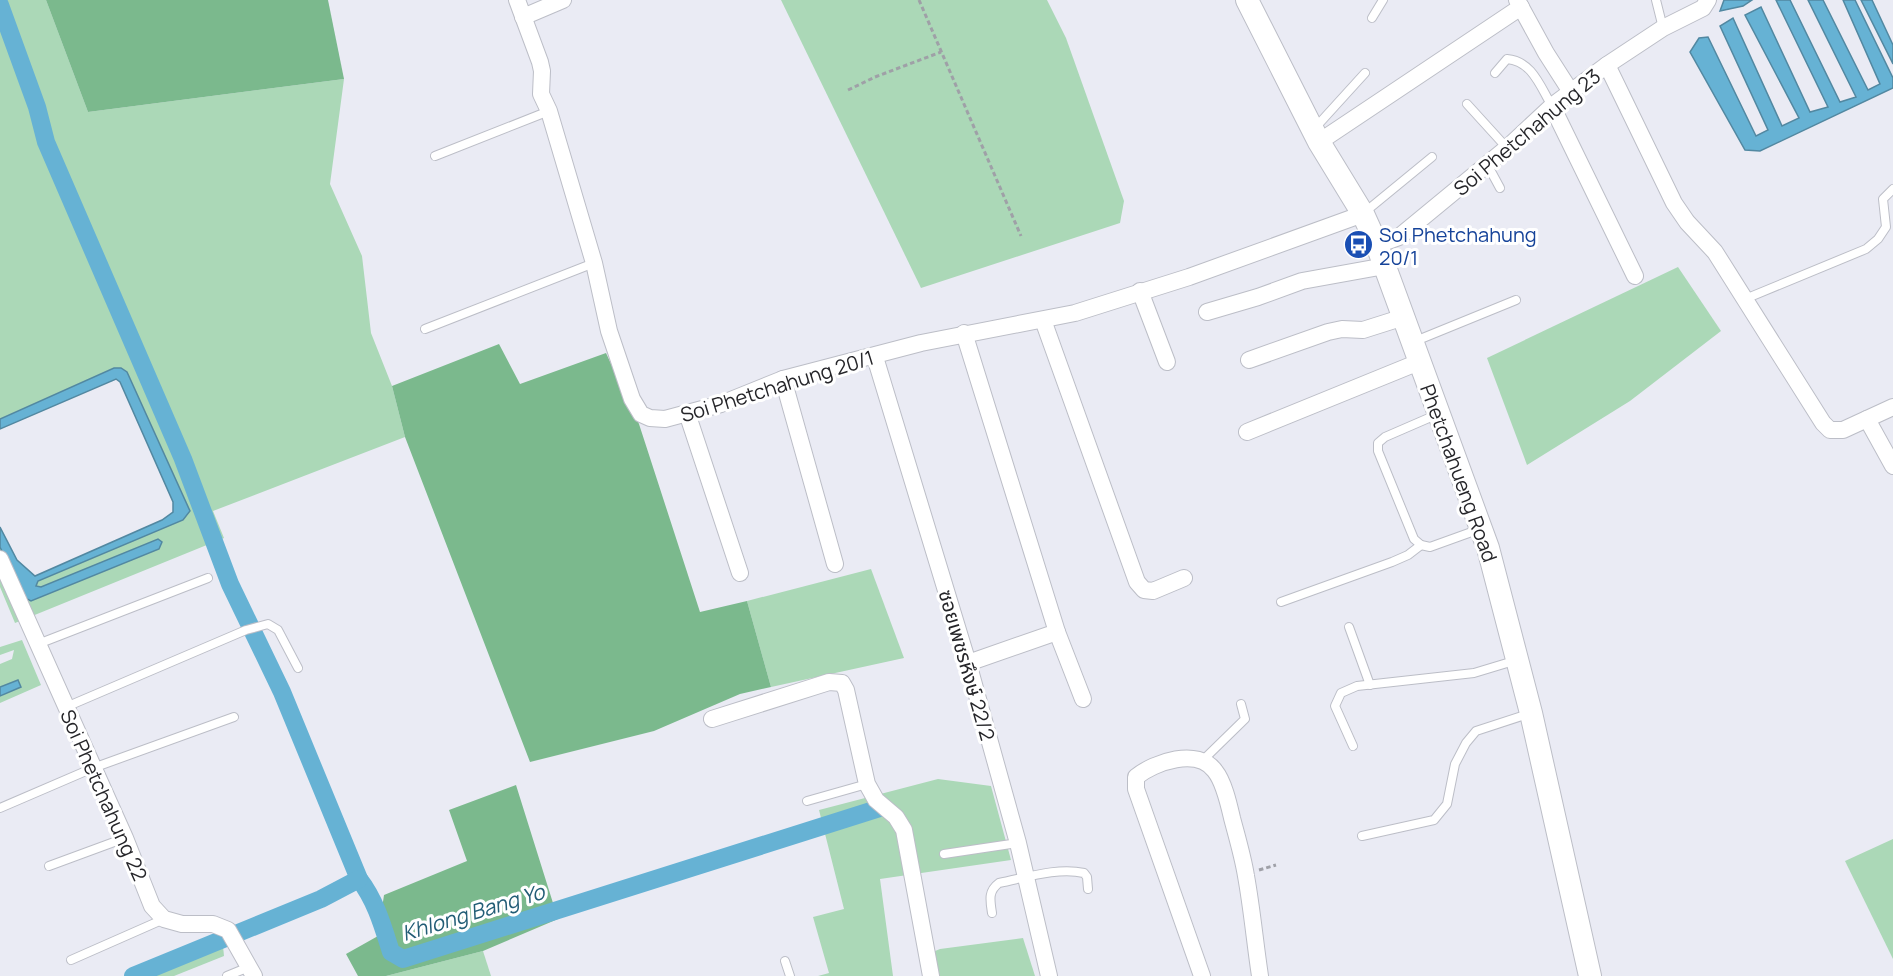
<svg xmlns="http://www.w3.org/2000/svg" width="1893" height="976" viewBox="0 0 1893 976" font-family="Manrope,'Noto Sans Thai',sans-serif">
	<rect width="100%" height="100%" fill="#eaebf4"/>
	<g fill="#abd8b7">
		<path d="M0,0H46L88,112L344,79L330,184L362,256L371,333L392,386L405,437L213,511L224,538L15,623L0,587V547L25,597L41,587L36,586L38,581L190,511L127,372L121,368H114L0,419Z"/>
		<path d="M781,0H1047L1066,38L1124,201L1120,223L921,288Z"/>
		<path d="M1678,267L1721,331L1630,401L1527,465L1487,358Z"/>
		<path d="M871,569L904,658L771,687L747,601Z"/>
		<path d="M22,640L41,685L0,703V696L21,687L18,680L0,687V664L12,659L14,650L0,655V647Z"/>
		<path d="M938,779L991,786L1011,860L880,879L893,976H818L829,973L813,917L844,909L819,810Z"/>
		<path d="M1893,839V959L1845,861Z"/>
		<path d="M222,936L224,956L174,976H126Z"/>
		<path d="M1023,938L1035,976H927L923,956L940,949Z"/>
		<path d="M483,951L491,976H386Z"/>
	</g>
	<g fill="#7bb98d">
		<path d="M46,0H328L344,79L88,112Z"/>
		<path d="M499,344L520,384L606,353L639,424L700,612L747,601L771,687L740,694L654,731L530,762L405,437L392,386Z"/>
		<path d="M516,785L558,919L483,951L386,976H358L346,954L378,936L384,895L467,861L449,810Z"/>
	</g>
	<g fill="#66b2d4" stroke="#5288a1" stroke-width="1.5">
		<path d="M1724,0H1752L1743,6L1720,11Z"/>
		<path d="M1776,0H1790L1840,102L1856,97L1808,0H1823L1868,90L1880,84L1843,0H1855L1893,78V88L1760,151L1745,150L1690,52L1699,38L1708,37L1756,136L1768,130L1720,26L1733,18L1782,126L1799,118L1745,15L1761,7L1810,112L1828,107Z"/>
		<path d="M1861,0H1872L1893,45V64Z"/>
		<path d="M114,368H121L127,372L190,511L183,520L38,581L36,586L41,587L158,539L162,542L159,549L31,601L25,598L0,547V527L17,560L35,576L162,520L173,512V502L120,382L116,379L0,429V419Z"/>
		<path d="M18,680L21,687L0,696V687Z"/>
	</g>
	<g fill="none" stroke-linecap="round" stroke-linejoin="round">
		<g stroke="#66b2d4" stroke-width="18">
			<path d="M0,5L37,107L46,142L183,459L230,584L282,692L359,879C376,901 383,927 391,952L403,959L880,808"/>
			<path d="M133,976L321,899L359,879"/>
		</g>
		<defs>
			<g id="lane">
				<path d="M1656,0L1663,28"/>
				<path d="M1372,18L1383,0"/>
				<path d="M1495,73L1507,59C1532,61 1540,86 1552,106"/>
				<path d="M1467,104L1507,148"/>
				<path d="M1315,128L1365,73"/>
				<path d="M435,156L549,111"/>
				<path d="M1487,164L1500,188"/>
				<path d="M1365,212L1432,157"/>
				<path d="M1745,299L1866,249L1878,239L1886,227L1883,199L1893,189"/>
				<path d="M425,329L594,263"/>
				<path d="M1413,342L1516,300"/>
				<path d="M1438,414L1385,437L1378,443V451L1414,539L1421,545L1430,547L1480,529"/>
				<path d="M1281,602L1392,562L1408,555L1421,545"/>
				<path d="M1349,627L1370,685"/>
				<path d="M38,644L208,578"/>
				<path d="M66,707L246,630L268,624L278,630L298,668"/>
				<path d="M1353,746L1335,706L1341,693L1357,686L1474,673L1517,660"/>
				<path d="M1202,761L1245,719L1241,704"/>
				<path d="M807,801L867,784"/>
				<path d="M0,808L93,768L234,717"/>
				<path d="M1362,836L1434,820L1447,804L1455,764L1466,743L1476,731L1531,713"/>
				<path d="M944,854L1018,843"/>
				<path d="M49,866L125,838"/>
				<path d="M992,913C990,900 988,891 999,883C1025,878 1057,867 1084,873L1087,877L1088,889"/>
				<path d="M71,960L164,919"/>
				<path d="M785,961L790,976"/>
				<path d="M227,976L249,967"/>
			</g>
			<g id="street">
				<path d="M517,0L540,62L542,71L541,94L549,111L594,263L609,331L632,399L641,414L650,418L665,419L721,404L783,379L921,343L1075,313L1189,277L1363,214"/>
				<path d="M1517,0L1546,53L1571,92"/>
				<path d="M523,17L563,0"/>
				<path d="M1607,65L1674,203L1687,222L1715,252L1823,423L1830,430H1843L1893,407"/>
				<path d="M1552,106L1635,276"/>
				<path d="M1319,142L1521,7"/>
				<path d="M1377,245L1399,237L1507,148L1552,106L1607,65L1663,28L1703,8L1708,0"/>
				<path d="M1140,291L1167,362"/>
				<path d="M1207,312L1258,297L1302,281L1385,266"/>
				<path d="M1043,320L1137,582L1144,590L1153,591L1184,578"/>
				<path d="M964,333L1057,632L968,663"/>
				<path d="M875,357L968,663L1018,843L1049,976"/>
				<path d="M1249,360L1328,332L1342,329L1363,330L1404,317"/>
				<path d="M783,379L835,564"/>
				<path d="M687,413L740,573"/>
				<path d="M1867,419L1893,466"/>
				<path d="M1247,432L1419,362"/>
				<path d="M0,559L125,838L152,906L164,919L182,924H213L228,930L254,976"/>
				<path d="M1057,632L1083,699"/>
				<path d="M712,719L829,682L842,683L846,690L867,784L876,800L896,817L904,830L931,976"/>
				<path d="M1202,976L1136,789V777C1154,762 1198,747 1215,771C1224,782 1229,805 1232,818C1237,837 1243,857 1246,876C1252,909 1255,943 1260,976"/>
			</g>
			<path id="secondary" d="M1247,0L1319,142L1363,214L1377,245L1488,548L1531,713L1590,976"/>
		</defs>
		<use href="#lane" stroke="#bcbec7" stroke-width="10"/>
		<use href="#street" stroke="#bcbec7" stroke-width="18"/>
		<use href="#secondary" stroke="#bcbec7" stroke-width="24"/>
		<g stroke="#9fa0a7" stroke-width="3" stroke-dasharray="4.5 3" stroke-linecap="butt">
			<path d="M919,0L1021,236"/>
			<path d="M848,90L875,77L941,52"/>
			<path d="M1259,870L1276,865"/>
		</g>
		<use href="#lane" stroke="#fff" stroke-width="8"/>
		<use href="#street" stroke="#fff" stroke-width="16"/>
		<use href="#secondary" stroke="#fff" stroke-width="22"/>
	</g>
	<defs>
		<symbol id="bus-disc" viewBox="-11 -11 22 22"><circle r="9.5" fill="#1a4fb4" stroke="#fff"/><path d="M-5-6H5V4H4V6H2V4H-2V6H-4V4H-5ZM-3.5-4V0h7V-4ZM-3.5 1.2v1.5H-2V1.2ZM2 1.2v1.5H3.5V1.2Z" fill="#fff"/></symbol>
	</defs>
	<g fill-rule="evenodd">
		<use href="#bus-disc" x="1342" y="228" width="33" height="33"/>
	</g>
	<g text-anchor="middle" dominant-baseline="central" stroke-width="6" stroke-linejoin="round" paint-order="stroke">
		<g font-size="20" fill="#252529" stroke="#fff">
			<text transform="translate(1527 132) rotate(-40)">Soi Phetchahung 23</text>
			<text transform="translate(777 386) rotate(-17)">Soi Phetchahung 20/1</text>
			<text transform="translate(1459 473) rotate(70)">Phetchahueng Road</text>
			<text transform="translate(967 665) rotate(74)">ซอยเพชรหึงษ์ 22/2</text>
			<text transform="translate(104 795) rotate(66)">Soi Phetchahung 22</text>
		</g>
		<g font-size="20" fill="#164399" stroke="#fff" text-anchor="start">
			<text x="1379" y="234">Soi Phetchahung<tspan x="1379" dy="23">20/1</tspan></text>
		</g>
		<g font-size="21" font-style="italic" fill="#225d76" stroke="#fff">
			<text transform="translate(473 912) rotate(-17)">Khlong Bang Yo</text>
		</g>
	</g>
</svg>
